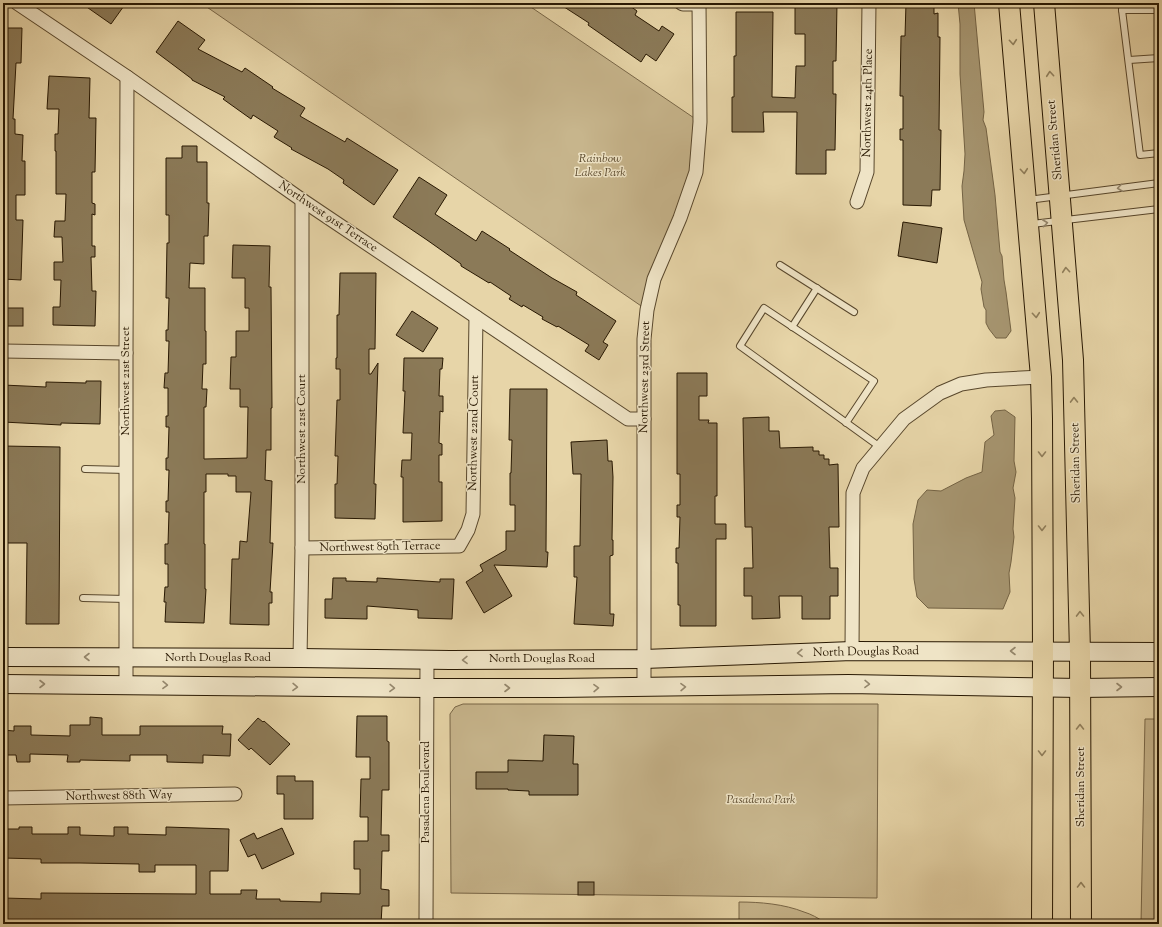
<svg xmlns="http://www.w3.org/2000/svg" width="1162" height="927" viewBox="0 0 1162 927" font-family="'Sorts Mill Goudy',serif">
	<rect width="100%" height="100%" fill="#e7d5a8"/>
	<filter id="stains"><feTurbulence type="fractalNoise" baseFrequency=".005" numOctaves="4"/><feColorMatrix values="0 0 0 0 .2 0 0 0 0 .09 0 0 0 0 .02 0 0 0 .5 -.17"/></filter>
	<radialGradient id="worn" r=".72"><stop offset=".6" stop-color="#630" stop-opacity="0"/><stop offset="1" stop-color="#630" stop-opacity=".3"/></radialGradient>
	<g fill="#c7b58c" stroke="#786647">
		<path d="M201,3H525L700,122L698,153L647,310Z"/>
		<path d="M463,704H878L877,898L451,893L450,714L455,707Z"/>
		<path d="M1145,719H1159V924H1141Z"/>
		<path d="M739,902C760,902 784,904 804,912C811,914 818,918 824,922L827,924H739Z"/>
	</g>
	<g fill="#a69570" stroke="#746344">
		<path d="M958,3H974L984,112L983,120L986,128L995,195L1000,252L1002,256L1004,280L1006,292L1011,331L1006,338H996L989,329L986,323V310L984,307L981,289L982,282L964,220L962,186L964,171L965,154L960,74V24Z"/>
		<path d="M1005,410L1015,417L1014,461L1016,472L1013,488L1015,498L1013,529L1014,537L1011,562L1009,573L1010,592L1003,609L928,608L917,597L914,579L913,524L918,500L927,490L941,491L966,478L982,472L985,442L994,435L991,416L995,411Z"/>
	</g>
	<g fill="#8b7a58" stroke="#281802">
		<path d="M81,3H126L111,24Z"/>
		<path d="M558,3H626L637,11L635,15L659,31L662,26L674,34L656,61L646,54L641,62L588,25L589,23Z"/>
		<path d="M805,3H837L836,61H833V94H836L835,150H826V174H796L797,112H763L764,132H732V97H734V56H736V12H773L772,97L795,98L796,66H805V34H795V5H805Z"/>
		<path d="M906,3H934V14L938,13V37H940L939,130H941L940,190H932L931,206L903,205V140H900V129H903V96H900L901,36H905Z"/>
		<path d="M178,21L205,40L198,49L242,72L245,68L273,87L272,88L305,108L300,116L345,142L347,138L398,170L374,205L343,183L344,180L328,169L291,149L292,148L274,137L278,131L253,115L251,119L223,99L225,97L192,80V79L156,52Z"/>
		<path d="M3,28H22L21,63H16L13,119H15V134L23,135L22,161H25V195H16V220H23L21,280L3,279Z"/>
		<path d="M49,76L90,78L89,118H96L95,172H92V203L95,204V215L92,214V246H95V257H91L92,291H96L95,326L53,325V307H60L61,280H54V262H63L62,237H54L55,221H65L66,194H56V151H55V134H58L59,109H47Z"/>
		<path d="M182,146H197V162H207V203H209L208,236H204V264L190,263L189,288H205V331H206V364H203L202,389H207L206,407H204V459L247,458L248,407H240V389H230L231,357H236V331H249V308H245V278H232L233,245L270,246L269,287H271L272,408H271V450H266L265,480L272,481L270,543H273L270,592H272V603H269V625L230,624L232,559H239L240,541L247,542L251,492H236V476H228V474H206V492H204V544H205V589H206L204,623L165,622L166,602H164L165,587H168V564H165V544H168L169,512H166V501H168L169,470H166V458H168L169,427H166V416H168V388H164L165,373H168L169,341H166V330H168L169,298H166L167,243H169V215H166V158H182Z"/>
		<path d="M419,177L447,195L435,214L476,241L482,231L510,249L509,250L552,278L577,292L576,295L616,321L603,342L608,345L599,360L585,351L589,345L558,326L557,327L542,319L543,317L523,305L522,307L509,299L511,296L490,282L489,283L461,266V264L427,240L393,217Z"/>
		<path d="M903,222L942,228L937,263L898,256Z"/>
		<path d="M340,273H376L375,349H369V374H371L378,363L374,484H376L375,519L335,518V484H337L338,456H335L337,400H340V369H336V358H337V315H339Z"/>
		<rect x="3" y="308" width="20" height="18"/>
		<path d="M412,311L438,328L423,352L396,335Z"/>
		<path d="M404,358H443L442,369H440L439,396H443V412L440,411L439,443L442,444V455H439V482H442V521L403,522V477H401L402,460H411L412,433H403L405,391H403Z"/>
		<path d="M677,373H707V396H699V420H709L708,423H717V496H715V524H726V539H716V626H680V605H678V563H676V548H679L680,517H677V505H680V474H677Z"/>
		<path d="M86,381H101L100,424L61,423V425L3,422V385L46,387V382L86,383Z"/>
		<path d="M510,389H547L546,552H548L547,567L494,565L512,596L484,613L466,582L483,571L480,565L506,550V531H515V505H510V473H511L512,440H509Z"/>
		<path d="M769,417V431H779L780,448L813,447V451H819V455H824V459H829V465L838,464L839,527H829L830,568H838V596H830V619H802V596H779L780,618L752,619V596H744V568H753L752,527H745L743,418Z"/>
		<path d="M607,440L608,461H612L613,477L612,540H613V555L610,556V614H614L613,626L574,624L577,577H574V546H580L581,474H573L571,442Z"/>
		<path d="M3,446L60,447L59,624H26L27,543H3Z"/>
		<path d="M333,578H346V581L377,582V578L440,582V579H454L452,619L418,618V610L367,606V619L325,618V599H332Z"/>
		<path d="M357,716H387V741L389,742V790H382L381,835H389V851H382L381,889L389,890V906H382L381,924L279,923V924L178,923V924H166V923L80,922V924H68V923H33V924H3V898L41,899V893L196,894V865H155V872H139V864L80,863H41V859L3,858V829H19V827H32V834H68V827H80V835L114,836V827H128V834L166,835V827L229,829L228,871H210V894H241V890H257L256,899H280V901L321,902V893L360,894V869H354V841H368V817H360L361,779H370V757H356Z"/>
		<path d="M90,717L102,718V735H140V726H223L222,734H231L230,756L203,755V763L167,762V755H130V761L80,760V762H67L68,755L30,754V762H17L16,755H3V730L14,731V726H31V735L70,736V725H90Z"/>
		<path d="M258,718L263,722L264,721L290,744L270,765L251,748L249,750L238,740Z"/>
		<path d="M544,735L574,736L573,764H578V795H529V791L508,790V789H476V772H508V760L543,761Z"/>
		<path d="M277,776H295V781H313V819H284V794H277Z"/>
		<path d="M282,828L294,854L262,869L255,854L248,857L240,840L254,833L257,839Z"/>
		<rect x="578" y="882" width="16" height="13"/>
	</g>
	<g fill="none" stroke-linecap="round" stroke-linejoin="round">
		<defs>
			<g id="service">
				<path d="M1123,3L1122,10L1140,155L1159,153"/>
				<path d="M1122,10H1159"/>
				<path d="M1129,60L1159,58"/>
				<path d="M1028,200L1159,183"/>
				<path d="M1032,224L1159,209"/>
				<path d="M780,265L854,312"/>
				<path d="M792,327L817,288"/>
				<path d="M846,423L874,381L764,308L740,346L880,447"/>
				<path d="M85,469L126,470"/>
				<path d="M83,598L126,599"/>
			</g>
			<g id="minor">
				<path d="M17,3L127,77L302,200L628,419H644"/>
				<path d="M681,3L683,4H699"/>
				<path d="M857,202L867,172L869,3"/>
				<path d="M3,351L126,353"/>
				<path d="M302,548L459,546L468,530L473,514L476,317"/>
				<path d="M852,651L853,493L863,468L904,419L940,393L961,384L986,380L1041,377"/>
				<path d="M300,658L302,548V200"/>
				<path d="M126,685V353L127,77"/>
				<path d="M644,687V339L647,310L654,279L680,218L696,172L700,122L699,3"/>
				<path d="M3,798L235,794"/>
				<path d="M426,924L427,660"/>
			</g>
			<g id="secondary">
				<path d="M3,657L300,658L450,660L644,659L852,651L1159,652"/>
				<path d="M3,684L426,688H557L848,684L1080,688L1159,687"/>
			</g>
			<g id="primary">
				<path d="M1009,3L1041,377L1042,419L1043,651L1042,924"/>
				<path d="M1044,3L1073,360L1080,653L1081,924"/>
			</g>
		</defs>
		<use href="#service" stroke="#58472c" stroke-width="8"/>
		<use href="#minor" stroke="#58472c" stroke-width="15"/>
		<use href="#secondary" stroke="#281802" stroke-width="20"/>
		<use href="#primary" stroke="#281802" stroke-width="22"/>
		<use href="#service" stroke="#efe4c6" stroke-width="6"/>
		<use href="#minor" stroke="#efe4c6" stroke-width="13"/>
		<use href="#secondary" stroke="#efe4c6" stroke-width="18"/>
		<use href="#primary" stroke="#e7d5a8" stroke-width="20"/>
	</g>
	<defs><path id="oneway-chevron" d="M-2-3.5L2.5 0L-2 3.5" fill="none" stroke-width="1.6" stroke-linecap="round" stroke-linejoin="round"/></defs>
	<g stroke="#91805d">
		<use href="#oneway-chevron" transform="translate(1013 42) rotate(85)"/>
		<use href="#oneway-chevron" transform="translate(1050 74) rotate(-95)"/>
		<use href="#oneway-chevron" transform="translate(1024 171) rotate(85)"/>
		<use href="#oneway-chevron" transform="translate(1066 270) rotate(-95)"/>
		<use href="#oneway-chevron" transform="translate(1036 315) rotate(85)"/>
		<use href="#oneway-chevron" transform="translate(1074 400) rotate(-91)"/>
		<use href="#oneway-chevron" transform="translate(1042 454) rotate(90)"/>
		<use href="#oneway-chevron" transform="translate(1042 528) rotate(90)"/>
		<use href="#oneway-chevron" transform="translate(1080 614) rotate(-91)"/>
		<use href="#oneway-chevron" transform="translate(1080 727) rotate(-90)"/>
		<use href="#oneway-chevron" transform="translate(1042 753) rotate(90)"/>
		<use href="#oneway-chevron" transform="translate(1081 885) rotate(-90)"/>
	</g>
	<g stroke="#95886e">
		<use href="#oneway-chevron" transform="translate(1120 188) rotate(173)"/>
		<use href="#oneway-chevron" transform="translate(1045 223) rotate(-7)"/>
		<use href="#oneway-chevron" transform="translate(1013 651) rotate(-180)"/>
		<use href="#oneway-chevron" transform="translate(800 653) rotate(178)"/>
		<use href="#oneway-chevron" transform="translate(87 657) rotate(-180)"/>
		<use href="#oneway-chevron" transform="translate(465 660) rotate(179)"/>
		<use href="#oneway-chevron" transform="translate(42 684)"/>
		<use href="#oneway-chevron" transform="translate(867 684) rotate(1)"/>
		<use href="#oneway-chevron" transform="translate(165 685) rotate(1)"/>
		<use href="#oneway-chevron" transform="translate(295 687) rotate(1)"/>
		<use href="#oneway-chevron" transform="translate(683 687) rotate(-1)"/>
		<use href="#oneway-chevron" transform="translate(1119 687)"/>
		<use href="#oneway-chevron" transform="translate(392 688) rotate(1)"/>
		<use href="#oneway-chevron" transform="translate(507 688)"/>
		<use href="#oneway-chevron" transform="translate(596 688) rotate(-1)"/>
	</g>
	<g text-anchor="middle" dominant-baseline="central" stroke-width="3" stroke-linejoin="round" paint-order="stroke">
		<g font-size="12" fill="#281802" stroke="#efe4c6">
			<text transform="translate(868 103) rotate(-89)">Northwest 24th Place</text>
			<text transform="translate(1055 140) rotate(-95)">Sheridan Street</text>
			<text transform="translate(328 217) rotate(34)">Northwest 91st Terrace</text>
			<text transform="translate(645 377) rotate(-89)">Northwest 23rd Street</text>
			<text transform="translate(126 381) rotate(-90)">Northwest 21st Street</text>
			<text transform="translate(302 429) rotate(-90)">Northwest 21st Court</text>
			<text transform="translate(474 433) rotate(-89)">Northwest 22nd Court</text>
			<text transform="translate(1076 463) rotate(-91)">Sheridan Street</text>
			<text transform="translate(380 547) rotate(-1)">Northwest 89th Terrace</text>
			<text transform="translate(866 652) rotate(-1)">North Douglas Road</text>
			<text x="218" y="658">North Douglas Road</text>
			<text x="542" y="659">North Douglas Road</text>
			<text transform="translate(1081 787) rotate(-90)">Sheridan Street</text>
			<text transform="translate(426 792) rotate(-90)">Pasadena Boulevard</text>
			<text transform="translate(119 796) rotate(-1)">Northwest 88th Way</text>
		</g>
		<g font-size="12" font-style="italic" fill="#58472b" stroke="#efe4c6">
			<text x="600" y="159">Rainbow<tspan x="600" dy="14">Lakes Park</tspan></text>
			<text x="761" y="800">Pasadena Park</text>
		</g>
	</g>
	<rect width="1162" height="927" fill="none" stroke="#e7d5a8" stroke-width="16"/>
	<rect x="4" y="4" width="1154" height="919" fill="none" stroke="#281802" stroke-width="2"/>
	<rect x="8" y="8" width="1146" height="911" fill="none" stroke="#281802"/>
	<rect width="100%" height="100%" filter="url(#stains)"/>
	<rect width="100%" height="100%" fill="url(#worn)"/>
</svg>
